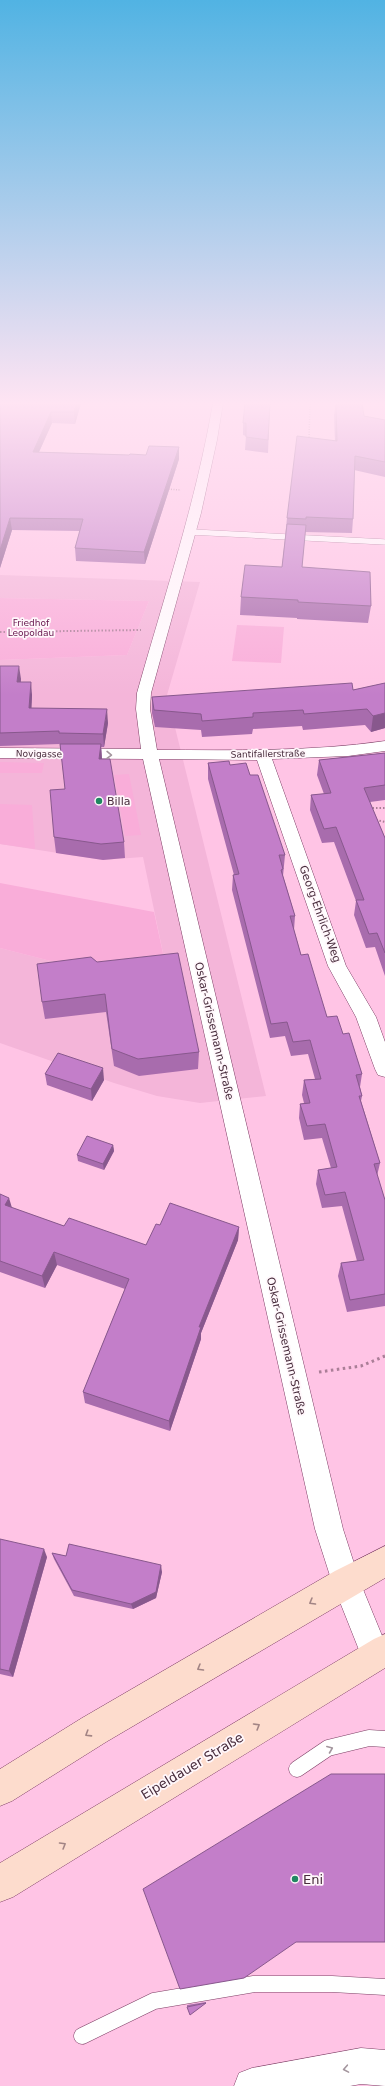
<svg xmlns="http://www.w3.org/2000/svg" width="385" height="2086" viewBox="0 0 385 2086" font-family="'DejaVu Sans',sans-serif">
	<rect width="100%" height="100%" fill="#ffc4e5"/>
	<path fill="#f4b5d9" d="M0,575L200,582L167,695L266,1096L200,1103L157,1096L114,1083L0,1043V948L117,978L167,972L143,857L103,860L0,844V660L127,655L149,601L0,598Z"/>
	<g fill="#f9add9">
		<path d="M0,598L149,601L127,655L0,660Z"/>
		<path d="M237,625L284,627L281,663L232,661Z"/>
		<path d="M0,762L44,763L42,773H0Z"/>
		<path d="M129,774L141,835L125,836L114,775Z"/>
		<path d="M0,804L32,805L35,849L0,844Z"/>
		<path d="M0,883L154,912L167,972L117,978L0,948Z"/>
	</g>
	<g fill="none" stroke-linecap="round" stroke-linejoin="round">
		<defs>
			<path id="lane-far1" d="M191,532L385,542"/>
			<g id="lane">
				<path d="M297,1769L328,1748L369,1738L385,1739"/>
				<path d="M82,2036L154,2001L254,1984H332L385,1987"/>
			</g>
			<g id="street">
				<path d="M213,403H223L217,440L201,513L151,693L150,709L157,750C233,750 309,752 385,741V751L348,756L272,759L346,966L376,1017L385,1042V1077L378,1075L375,1069L356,1017L328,966L257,760L159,759L343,1529L360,1582L385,1643V1666L375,1670L365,1665L332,1582L315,1529L143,759L0,758V748L141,749L136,709L137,693C164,597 196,502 213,403Z"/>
				<path d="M361,2048L385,2050V2086L361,2084L350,2086H234L239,2073L252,2068Z"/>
			</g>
			<g id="secondary">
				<path d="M385,1546V1578L106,1742L12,1801L0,1806V1769L82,1718L335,1571Z"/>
				<path d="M385,1634V1668L13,1897L0,1902V1863L374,1639Z"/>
			</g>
		</defs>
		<use href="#lane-far1" stroke="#7d3f65" stroke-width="6"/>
		<use href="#lane" stroke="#7d3f65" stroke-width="17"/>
		<use href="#street" stroke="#7d3f65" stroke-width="1"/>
		<use href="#secondary" stroke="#7d3f65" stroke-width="1"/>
		<g stroke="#aa7e97" stroke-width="1.5" stroke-dasharray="1 1.5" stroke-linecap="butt">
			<path d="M309,440L310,403"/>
			<path d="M166,489L181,490"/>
		</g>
		<g stroke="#aa7e97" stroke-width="2" stroke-dasharray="1.5 2" stroke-linecap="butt">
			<path d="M0,632L141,630"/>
			<path d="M369,808H385"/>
			<path d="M376,820L385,822"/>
		</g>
		<path stroke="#aa7e97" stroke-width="3" stroke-dasharray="2.5 3.5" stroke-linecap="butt" d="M319,1372L361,1366L385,1356"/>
		<use href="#lane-far1" stroke="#fff" stroke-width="5.5"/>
		<use href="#lane" stroke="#fff" stroke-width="16"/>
		<use href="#street" fill="#fff" fill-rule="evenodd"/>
		<use href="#secondary" fill="#fddccd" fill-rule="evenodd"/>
	</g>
	<g fill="#a86cad">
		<path d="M0,403H81L75,424L52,423L39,452L129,455H146L179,447V459L145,564L76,561L75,548L80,531L12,530L0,568Z"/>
		<path d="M270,403L268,453L245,450L246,436L243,435V423Z"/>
		<path d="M336,403L364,416L385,420V477L354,470L353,519L352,533L305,532L302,567L371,606L368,623L297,619V618L240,615L241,597L282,567L287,518L335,441L334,415Z"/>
		<path d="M0,666L21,679V682L32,695L31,708L108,723L104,747H101L102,759L124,842L125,858L103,860L56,853L54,837L65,789L60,744L0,746Z"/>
		<path d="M385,683V728L371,732L365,725L303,730L302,726L253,729L252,734L202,737L201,730L155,727L152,713V697L353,690Z"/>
		<path d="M385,753V800L370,802L385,838V976L375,947L366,948L354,915L356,901L334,842L322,843L310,810L311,795L324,794L317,775L319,760Z"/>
		<path d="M208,763L230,765L250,775L285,855L283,876L295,916L294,930L301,955L327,1017L343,1034L362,1074L360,1087L362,1096L361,1101L380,1163L377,1176L385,1200V1306L347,1312L338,1276L341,1263L357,1261L342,1206L322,1208L316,1184L318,1170L331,1168L322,1138L304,1140L299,1118L300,1104L304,1103L302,1095L304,1080L315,1079L308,1054L291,1056L285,1036L270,1038L232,890L233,875H234L208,779Z"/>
		<path d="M91,957L199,1052L198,1069L139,1076L114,1066L106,1012L45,1019L42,1002Z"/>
		<path d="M45,1074L104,1080L92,1101L47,1085Z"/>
		<path d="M113,1145L114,1151L104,1170L78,1161L77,1155Z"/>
		<path d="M0,1194L12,1208L64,1226L146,1245L160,1225L239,1227L238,1240L201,1333V1339L170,1431L85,1403L83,1392L125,1289L57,1265L45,1288L0,1272Z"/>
		<path d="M0,1539L47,1557L13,1677L0,1674Z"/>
		<path d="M52,1553L66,1556L162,1572L156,1598L133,1609L74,1596L54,1559Z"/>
		<path d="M206,2002V2003L187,2007V2005Z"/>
	</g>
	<g fill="#88588d">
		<path d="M77,403H81L75,424L74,412Z"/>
		<path d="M51,412L52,423L34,463L33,452Z"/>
		<path d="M179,447V459L145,564L144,552Z"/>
		<path d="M10,518L12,530L0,568V550Z"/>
		<path d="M19,666L21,679L19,696L17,682Z"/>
		<path d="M31,682L32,695L31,721L29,708Z"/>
		<path d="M107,709L108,723L104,747L103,734Z"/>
		<path d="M385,713V728L371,732L373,716Z"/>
		<path d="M101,744L102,760L99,759Z"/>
		<path d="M103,1068L104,1080L92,1101L91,1089Z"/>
		<path d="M113,1145L114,1151L104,1170L103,1164Z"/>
		<path d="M9,1198L13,1211L5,1205Z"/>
		<path d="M239,1227L238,1240L201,1333V1339L170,1431L169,1421L199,1327Z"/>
		<path d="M54,1252L57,1265L45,1288L42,1276Z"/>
		<path d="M44,1549L47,1557L13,1677L9,1671Z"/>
		<path d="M161,1565L162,1572L156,1598L133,1609L131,1604Z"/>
	</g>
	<g fill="#c37ec9" stroke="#88588d">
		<path d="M0,403H77L74,412H51L33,452L129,455L130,454L146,455L149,446L179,447L144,552L75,548L83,519L10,518L0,550Z"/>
		<path d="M245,403H270L268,440L246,437V423H243Z"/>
		<path d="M336,403H362L364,416L385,420V462L355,456L353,519L306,517V519L287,518L297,436L337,441Z"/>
		<path d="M287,524L306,525L302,567L370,572L371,606L298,602V600L241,597L245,565L282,567Z"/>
		<path d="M0,666H19L17,682H31L29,708L107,709L103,734L59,733V731L0,733Z"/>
		<path d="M352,683L353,690L385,683V713L373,716L367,709L304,714L303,710L253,713V717L202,721L201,714L154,710L152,697Z"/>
		<path d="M60,744H101L99,759H110L124,842L101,844L54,837L50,790L65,789Z"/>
		<path d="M385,753V785L364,788L385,838V953L377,933L369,934L356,900H364L336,827L324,829L311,795L331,793L319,760Z"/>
		<path d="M229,761L230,765L246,763L250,775H258L285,855H279L283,869L281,870L295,916H290L301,955L308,954L327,1017L337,1016L343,1034L349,1033L362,1074L356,1075L362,1096H359L380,1163L374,1164L385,1200V1294L350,1300L341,1263L364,1260L345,1192L325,1195L318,1170L337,1167L325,1124L307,1126L300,1104L310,1103L304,1080L321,1079L310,1040L293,1042L287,1022L271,1024L233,875L239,874L208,763Z"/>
		<path d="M178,953L199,1052L138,1059L112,1049L105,994L42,1002L37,964L91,957L97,962Z"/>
		<path d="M58,1053L103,1068L91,1089L45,1074Z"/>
		<path d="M87,1136L113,1145L103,1164L77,1155Z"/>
		<path d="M0,1194L9,1198L5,1205L64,1226L69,1218L146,1245L156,1224L160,1225L170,1203L239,1227L199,1327H201L169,1421L83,1392L129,1279L54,1252L42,1276L0,1261Z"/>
		<path d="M0,1539L44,1549L9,1671L0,1669Z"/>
		<path d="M69,1544L161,1565L156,1592L131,1604L72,1590L52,1553L66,1556Z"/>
		<path d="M331,1774H385V1942H296L244,1978L180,1989L143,1889Z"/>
		<path d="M206,2003L190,2015L187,2007Z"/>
	</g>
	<defs><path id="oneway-chevron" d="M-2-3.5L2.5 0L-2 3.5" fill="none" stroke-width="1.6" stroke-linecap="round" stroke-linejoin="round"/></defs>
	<g stroke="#a4969e">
		<use href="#oneway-chevron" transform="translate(109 755) rotate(1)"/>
		<use href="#oneway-chevron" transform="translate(330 1749) rotate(-22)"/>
		<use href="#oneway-chevron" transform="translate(346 2069) rotate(170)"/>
	</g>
	<g stroke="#a28484">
		<use href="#oneway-chevron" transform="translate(312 1602) rotate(150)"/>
		<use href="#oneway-chevron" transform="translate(200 1668) rotate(150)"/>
		<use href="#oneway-chevron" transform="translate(257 1726) rotate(-31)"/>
		<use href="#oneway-chevron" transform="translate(88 1734) rotate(148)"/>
		<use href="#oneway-chevron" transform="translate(63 1845) rotate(-31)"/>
	</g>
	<linearGradient id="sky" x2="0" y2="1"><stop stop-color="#51b3e3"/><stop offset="0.58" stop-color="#ffe4f3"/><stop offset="1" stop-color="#ffe4f3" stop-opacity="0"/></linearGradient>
	<rect width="385" height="695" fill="url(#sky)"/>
	<g fill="#208762" stroke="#fff7fb" stroke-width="1.5">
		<circle cx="99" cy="801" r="4"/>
		<circle cx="295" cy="1879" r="4"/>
	</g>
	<g text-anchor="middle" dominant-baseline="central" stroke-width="3.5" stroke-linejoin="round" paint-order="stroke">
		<g font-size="9" fill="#65134b" stroke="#fff7fb">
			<text x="31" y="623">Friedhof<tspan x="31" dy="10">Leopoldau</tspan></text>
		</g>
		<g font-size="9" fill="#482c3c" stroke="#fff7fb">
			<text transform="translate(39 754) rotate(1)">Novigasse</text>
			<text transform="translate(268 754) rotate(-1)">Santifallerstraße</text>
		</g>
		<g font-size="11" fill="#482c3c" stroke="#fff7fb" text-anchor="start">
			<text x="107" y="801">Billa</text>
		</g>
		<g font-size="11" fill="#482c3c" stroke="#fff7fb">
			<text transform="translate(320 914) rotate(70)">Georg-Ehrlich-Weg</text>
			<text transform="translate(214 1031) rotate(77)">Oskar-Grissemann-Straße</text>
			<text transform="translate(286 1346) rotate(77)">Oskar-Grissemann-Straße</text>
		</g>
		<g font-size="13" fill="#482c3c" stroke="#fff7fb">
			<text transform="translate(192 1766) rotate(-31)">Eipeldauer Straße</text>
		</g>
		<g font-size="13" fill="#482c3c" stroke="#fff7fb" text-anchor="start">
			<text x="303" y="1879">Eni</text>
		</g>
	</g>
</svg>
